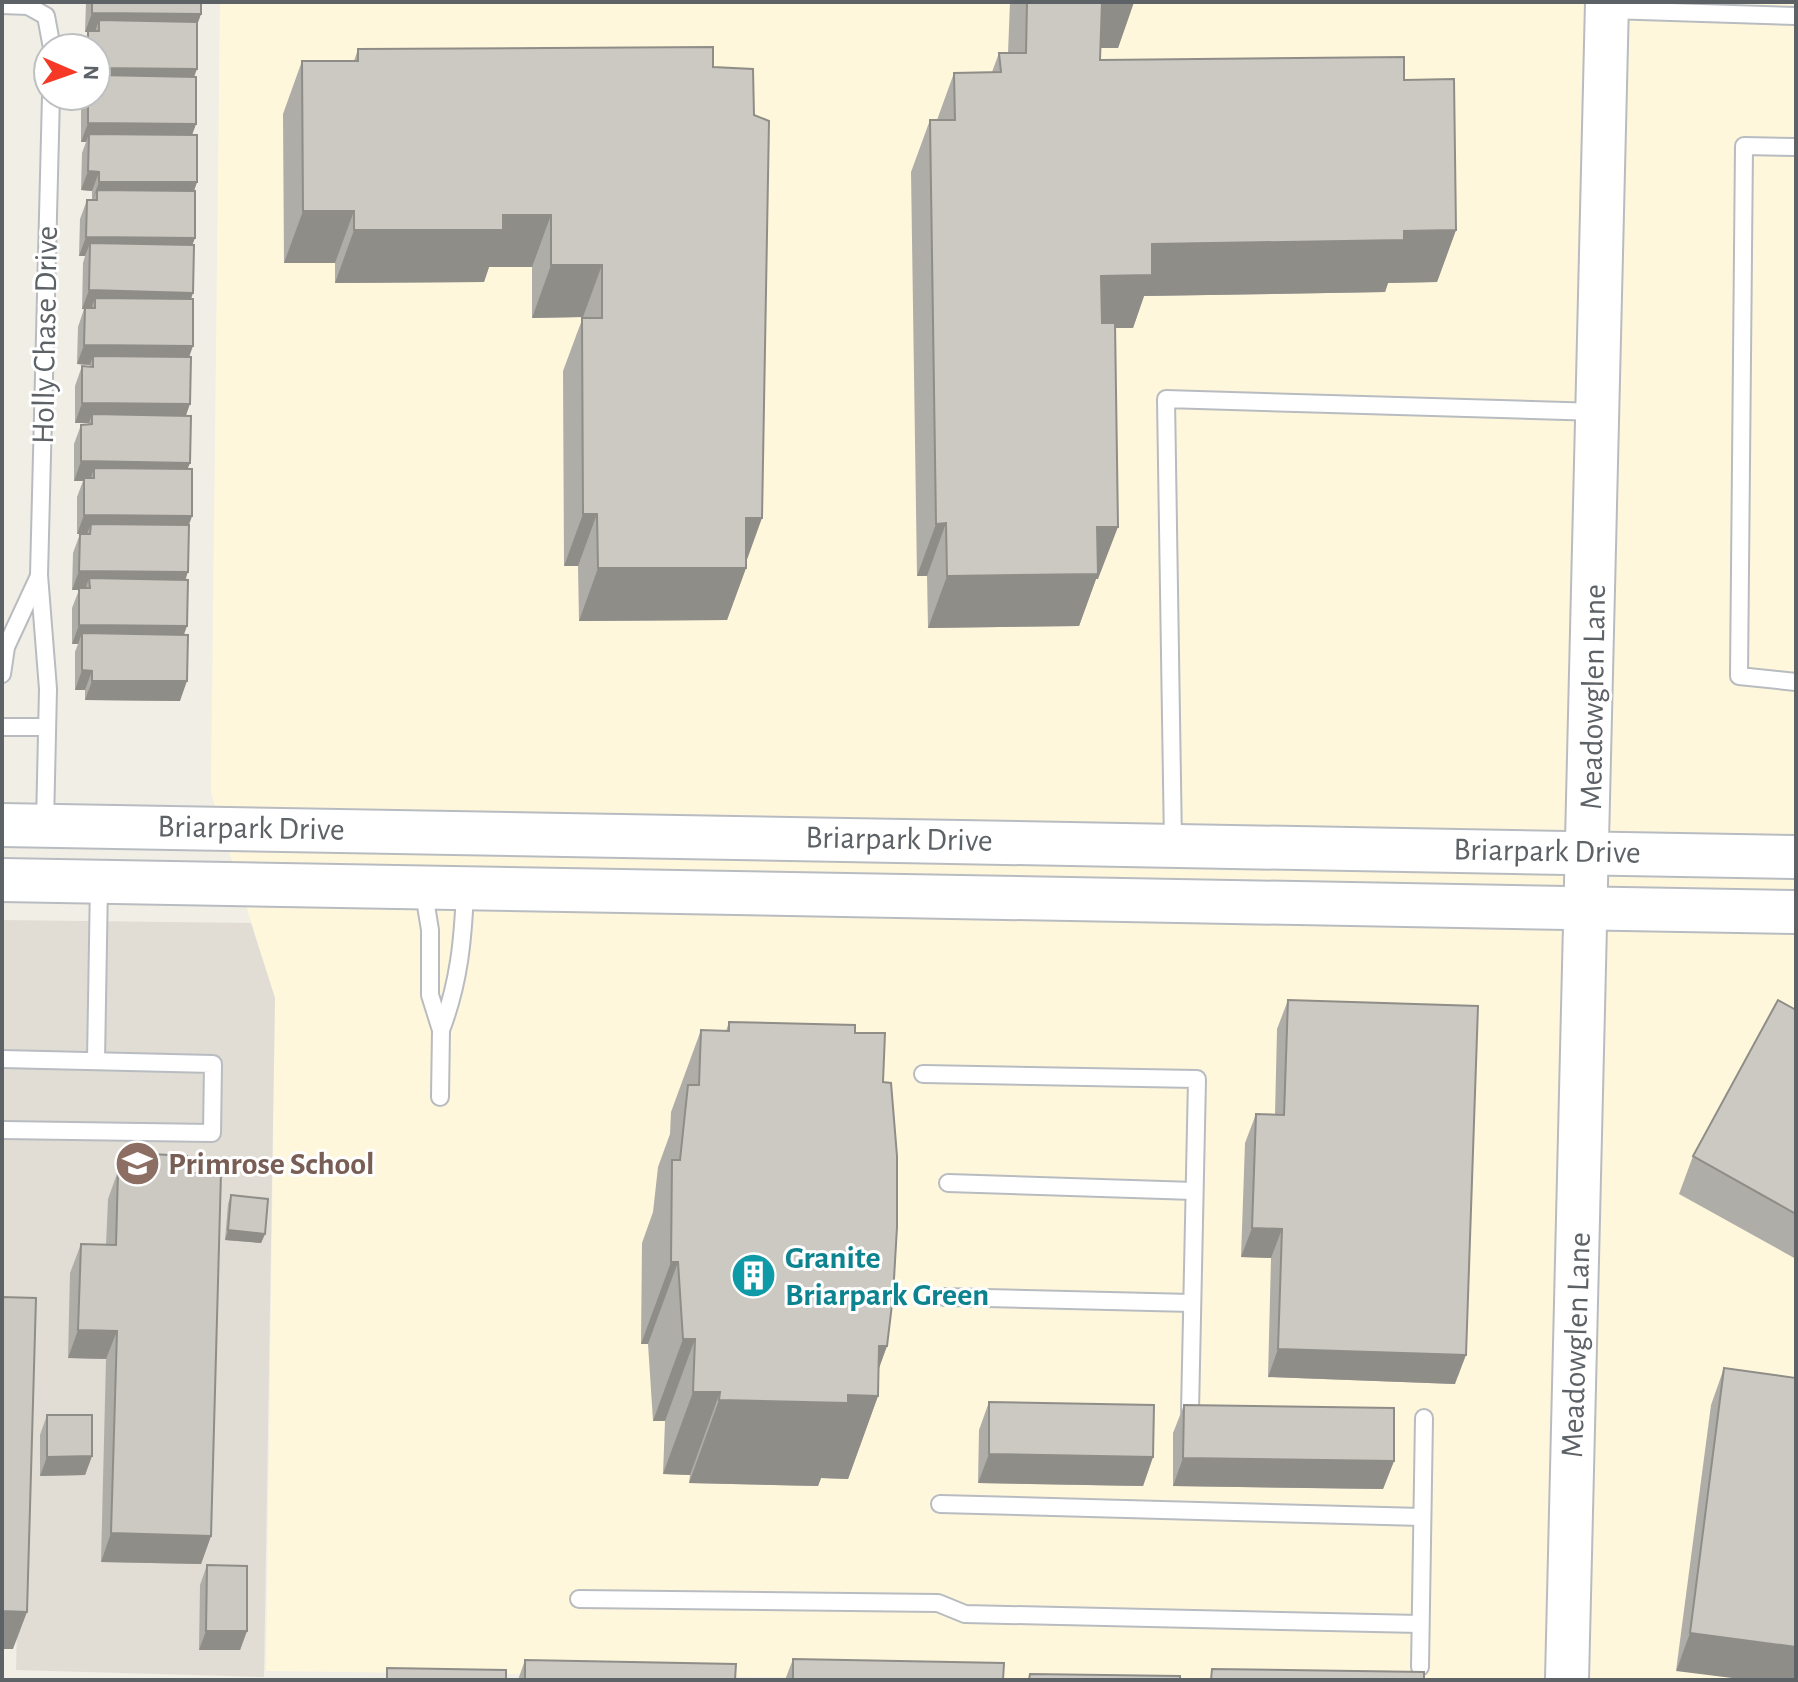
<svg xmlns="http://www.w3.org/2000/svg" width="1798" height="1682" viewBox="0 0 1798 1682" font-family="'Alegreya Sans',sans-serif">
	<rect width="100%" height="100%" fill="#f1eee6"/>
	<path fill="#fff7dc" d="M220,2H1796V1680H1003L266,1671L275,998L211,793Z"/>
	<path fill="#e1ddd4" d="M2,920L251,923L275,998L264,1677L16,1670L24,1332L2,1330Z"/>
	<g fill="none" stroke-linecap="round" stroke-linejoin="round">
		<defs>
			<g id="service">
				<path d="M2,5L28,6L46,16L52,48"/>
				<path d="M1609,10L1796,16"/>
				<path d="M1796,147L1744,146L1739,676L1796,682"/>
				<path d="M2,674L6,647L39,576"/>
				<path d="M2,727H47"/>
				<path d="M45,824L48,689L39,575L51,96"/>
				<path d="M1173,844L1166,399L1598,412"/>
				<path d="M423,887L430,930V995L441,1030L440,1097"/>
				<path d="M441,1030C459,983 463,940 465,891"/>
				<path d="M2,1059L213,1064L212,1133L2,1130"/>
				<path d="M96,1061L99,883"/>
				<path d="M923,1074L1197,1079L1190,1412"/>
				<path d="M948,1183L1194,1191"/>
				<path d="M944,1297L1192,1303"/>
				<path d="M940,1504L1422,1517"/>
				<path d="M579,1599L938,1603L965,1614L1420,1624"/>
				<path d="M1420,1667L1424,1418"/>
			</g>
			<g id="tertiary">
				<path d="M2,825L1796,857"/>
				<path d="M2,880L1796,912"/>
				<path d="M1567,1680L1607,2"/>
			</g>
		</defs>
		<use href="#service" stroke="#b8bcc0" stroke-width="20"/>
		<use href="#tertiary" stroke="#b8bcc0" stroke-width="46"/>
		<use href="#service" stroke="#fff" stroke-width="16"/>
		<use href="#tertiary" stroke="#fff" stroke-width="42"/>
	</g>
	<g fill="#afada8">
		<path d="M86,2H201V14L197,25L194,77L196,124L192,135L197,182L194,191L192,245L193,293L191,299L186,416L190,463L187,469L192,516L189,525L180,701L85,700V690H75V652L78,644H72V608L79,590H72L73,553L80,534H77V497L83,481H74V444L81,425L88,424L89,423H75V386L82,366H89L90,365L77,364L78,327L84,309H82L83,263L85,256H79L80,219L87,200H92V191L81,190L82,153L86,142H81V105L84,96H96V48H82L88,32H85Z"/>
		<path d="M1010,2H1134L1118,48H1101L1100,60L1404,80L1456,230L1437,282L1388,283L1385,292L1144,296L1133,328H1115L1098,579H1096L1079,626L928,628L927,576H917L911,172L930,120H937L954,73L992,72L999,53H1008Z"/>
		<path d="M358,49L713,67L746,562V568L727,620L579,621L578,566H564L563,371L583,317L532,318V267H489L484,282L335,283V263H284L283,114L302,61H354Z"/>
		<path d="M1288,1000L1455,1384L1268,1377L1271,1258L1241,1257L1245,1143L1256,1114L1275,1115L1277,1029Z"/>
		<path d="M1796,1010V1259L1679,1194L1693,1156Z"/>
		<path d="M729,1022L855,1033L883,1082L887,1346L878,1370V1396L848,1479L821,1478L818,1486L689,1483L690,1475L663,1474L665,1421H653L648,1344H641L642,1243L653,1212L658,1167L670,1134L671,1112L701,1030L726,1031Z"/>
		<path d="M151,1154L186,1173L211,1536L201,1564L101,1562L106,1359L68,1358L70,1273L81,1244L106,1245L108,1199L118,1171H145Z"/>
		<path d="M231,1195L265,1234L261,1243L225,1240L228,1204Z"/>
		<path d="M1724,1368L1796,1378L1676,1671L1711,1405Z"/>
		<path d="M989,1402L1153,1457L1143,1486L978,1483L979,1430Z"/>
		<path d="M1184,1405L1394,1461L1383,1489L1173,1486V1433Z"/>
		<path d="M47,1415L92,1456L85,1475L40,1476V1435Z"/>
		<path d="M207,1565L247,1631L240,1650H199L200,1585Z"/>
		<path d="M793,1659L1003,1680H785Z"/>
		<path d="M525,1660L735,1680H518Z"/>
	</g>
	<g fill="#8f8d88">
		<path d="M1100,2H1134L1118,48H1084Z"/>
		<path d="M92,13L201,14L194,33L99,20L95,32H85Z"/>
		<path d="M96,68L197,69L190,88L98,75L96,82Z"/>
		<path d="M88,123L196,124L189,143L89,134L86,142H81Z"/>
		<path d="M88,171L99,172L92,191L81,190Z"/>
		<path d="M99,182H197L190,202L97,190L92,201Z"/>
		<path d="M303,211H354L335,263H284Z"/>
		<path d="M503,215H551L532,267H489L484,282L335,283L354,230Z"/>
		<path d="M1456,230L1437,282L1388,283L1385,292L1144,296L1133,328H1082L1101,276L1152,244L1404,231Z"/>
		<path d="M86,237L195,238L188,257L90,243L85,256H79Z"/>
		<path d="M551,265H602L583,317L532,318Z"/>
		<path d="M89,290L193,293L186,312L95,298L91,310L82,309Z"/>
		<path d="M84,345L193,346L186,366L93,356L90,365L77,364Z"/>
		<path d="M82,403L190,404L183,424L92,414L89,423H75Z"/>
		<path d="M81,461L190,463L182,482L94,478V468L90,481L84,478L83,481H74Z"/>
		<path d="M583,514H597L578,566H564Z"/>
		<path d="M84,515L192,516L185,535L91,524L87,534H77Z"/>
		<path d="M746,518H762L744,568H746L727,620L579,621L598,568Z"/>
		<path d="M946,523L927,576H917L936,524Z"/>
		<path d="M1097,527H1118L1098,579H1096L1079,626L928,628L947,576Z"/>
		<path d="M79,571L188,572L181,591L90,588L89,578L85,590H72Z"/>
		<path d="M79,625L187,626L180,646L82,633L78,644H72Z"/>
		<path d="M82,670L92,671L85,690H75Z"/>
		<path d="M92,681H187L180,701L85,700Z"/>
		<path d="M1252,1228L1282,1229L1271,1258L1241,1257Z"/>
		<path d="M228,1230L265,1234L261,1243L225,1240Z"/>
		<path d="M671,1262H678L648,1344H641Z"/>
		<path d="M78,1330L117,1331L106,1359L68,1358Z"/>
		<path d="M683,1339H695L665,1421H653Z"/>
		<path d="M879,1346H887L869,1396H878L848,1479L821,1478L818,1486L689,1483L719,1400L848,1395Z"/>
		<path d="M1278,1349L1466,1355L1455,1384L1268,1377Z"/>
		<path d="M693,1392H720L690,1475L663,1474Z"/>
		<path d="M989,1454L1153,1457L1143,1486L978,1483Z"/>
		<path d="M92,1456L85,1475L40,1476L47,1457Z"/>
		<path d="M1183,1458L1394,1461L1383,1489L1173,1486Z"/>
		<path d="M111,1533L211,1536L201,1564L101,1562Z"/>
		<path d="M2,1611L27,1612L13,1649H2Z"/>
		<path d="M206,1631H247L240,1650H199Z"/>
		<path d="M1690,1633L1796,1647V1680H1748L1676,1671Z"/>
	</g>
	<g fill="#ccc9c3" stroke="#8f8d88" stroke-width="2">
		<path d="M92,2H201V14L92,13Z"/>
		<path d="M1027,2H1102L1100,60L1404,57V80L1454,79L1456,230L1404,231V240L1152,244V275L1101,276L1102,323H1115L1118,527H1097L1098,574L947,576L946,523L936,524L930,120H955L954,73L1001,72L999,53H1026Z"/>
		<path d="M99,20L197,22V69L96,68V48H88V31H99Z"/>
		<path d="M713,47V67L753,69L754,115L769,121L762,518H746V568H598L597,514H583L582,318H602V265H551V215H503V230H354V211H303L302,61H358V49Z"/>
		<path d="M98,75L196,77V124L88,123V96H96V86H98Z"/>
		<path d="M89,134L197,135V182H99V172L88,171Z"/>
		<path d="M97,190L195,191V238L86,237L87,200H97Z"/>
		<path d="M90,243L194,245L193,293L89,290Z"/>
		<path d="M95,298L193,299V346L84,345L85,308H95Z"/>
		<path d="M93,356L191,357L190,404L82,403V366L93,367Z"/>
		<path d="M92,414L191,416L190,463L81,461V425L92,424Z"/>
		<path d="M94,468L192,469V516L84,515V478H94Z"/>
		<path d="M91,524L189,525L188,572L79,571L80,534H90Z"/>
		<path d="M89,578L188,580L187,626L79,625V588H90Z"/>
		<path d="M82,633L188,635L187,681H92V671L82,670Z"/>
		<path d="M1288,1000L1478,1006L1466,1355L1278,1349L1282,1229L1252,1228L1256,1114L1284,1115Z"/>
		<path d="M1778,1000L1796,1010V1214L1693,1156Z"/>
		<path d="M729,1022L855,1025V1033H885L883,1082L891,1083L897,1156V1227L893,1296L887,1346H879L878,1396L848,1395V1403L719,1400L720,1392H693L695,1339H683L678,1262H671L672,1160H680L688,1085H699L701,1030L729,1031Z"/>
		<path d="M151,1154L187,1156L186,1173H221L211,1536L111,1533L117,1331L78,1330L81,1244L116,1245L118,1171H151Z"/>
		<path d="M231,1195L268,1199L265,1234L228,1230Z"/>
		<path d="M2,1297L36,1298L27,1612L2,1611Z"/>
		<path d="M1724,1368L1796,1378V1647L1690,1633Z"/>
		<path d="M989,1402L1154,1405L1153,1457L989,1454Z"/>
		<path d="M1184,1405L1394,1408V1461L1183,1458Z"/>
		<path d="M47,1415H92V1456L47,1457Z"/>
		<path d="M207,1565L247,1566V1631H206Z"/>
		<path d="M793,1659L1004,1663L1003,1680H793Z"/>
		<path d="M525,1660L736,1664L735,1680H525Z"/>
		<path d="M387,1668L506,1670V1680H387Z"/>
		<path d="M1212,1669L1424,1672V1680H1211Z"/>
		<path d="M1030,1674L1180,1676V1680H1029Z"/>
	</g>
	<defs>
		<symbol id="school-disc" viewBox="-11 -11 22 22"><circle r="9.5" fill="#8d6e63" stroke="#fff"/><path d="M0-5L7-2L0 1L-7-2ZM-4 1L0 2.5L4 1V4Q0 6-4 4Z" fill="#fff"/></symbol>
		<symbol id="building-disc" viewBox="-11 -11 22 22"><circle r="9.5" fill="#0f9aa8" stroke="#fff"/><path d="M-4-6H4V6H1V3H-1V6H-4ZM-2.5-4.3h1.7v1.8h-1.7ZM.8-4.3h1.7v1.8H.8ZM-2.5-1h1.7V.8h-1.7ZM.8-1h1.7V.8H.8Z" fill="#fff"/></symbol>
	</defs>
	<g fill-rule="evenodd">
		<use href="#school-disc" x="112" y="1138" width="51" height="51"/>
		<use href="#building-disc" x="728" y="1250" width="51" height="51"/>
	</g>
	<g text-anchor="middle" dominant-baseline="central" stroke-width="6" stroke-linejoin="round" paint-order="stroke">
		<g font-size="32" fill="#5d6267" stroke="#fff">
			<text transform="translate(45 335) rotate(-89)">Holly Chase Drive</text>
			<text transform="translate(1593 697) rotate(-89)">Meadowglen Lane</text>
			<text transform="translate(251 828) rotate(1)">Briarpark Drive</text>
			<text transform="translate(899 839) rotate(1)">Briarpark Drive</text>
			<text transform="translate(1547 851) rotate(1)">Briarpark Drive</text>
			<text transform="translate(1576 1345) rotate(-88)">Meadowglen Lane</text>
		</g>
		<g font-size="32" font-weight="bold" fill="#785e54" stroke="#fff" text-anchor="start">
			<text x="168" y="1164">Primrose School</text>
		</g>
		<g font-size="32" font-weight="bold" fill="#0d838f" stroke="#fff" text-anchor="start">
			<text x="785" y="1258">Granite<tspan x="785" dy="37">Briarpark Green</tspan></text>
		</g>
	</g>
	<rect width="1798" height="1682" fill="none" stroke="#5d6267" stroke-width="8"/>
	<g transform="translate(72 72) rotate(92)"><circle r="38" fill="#ffffff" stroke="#bec0c2" stroke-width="2"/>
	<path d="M0-6L14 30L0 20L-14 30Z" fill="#f63827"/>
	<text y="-12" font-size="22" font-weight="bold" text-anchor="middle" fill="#5d6267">N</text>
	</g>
</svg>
